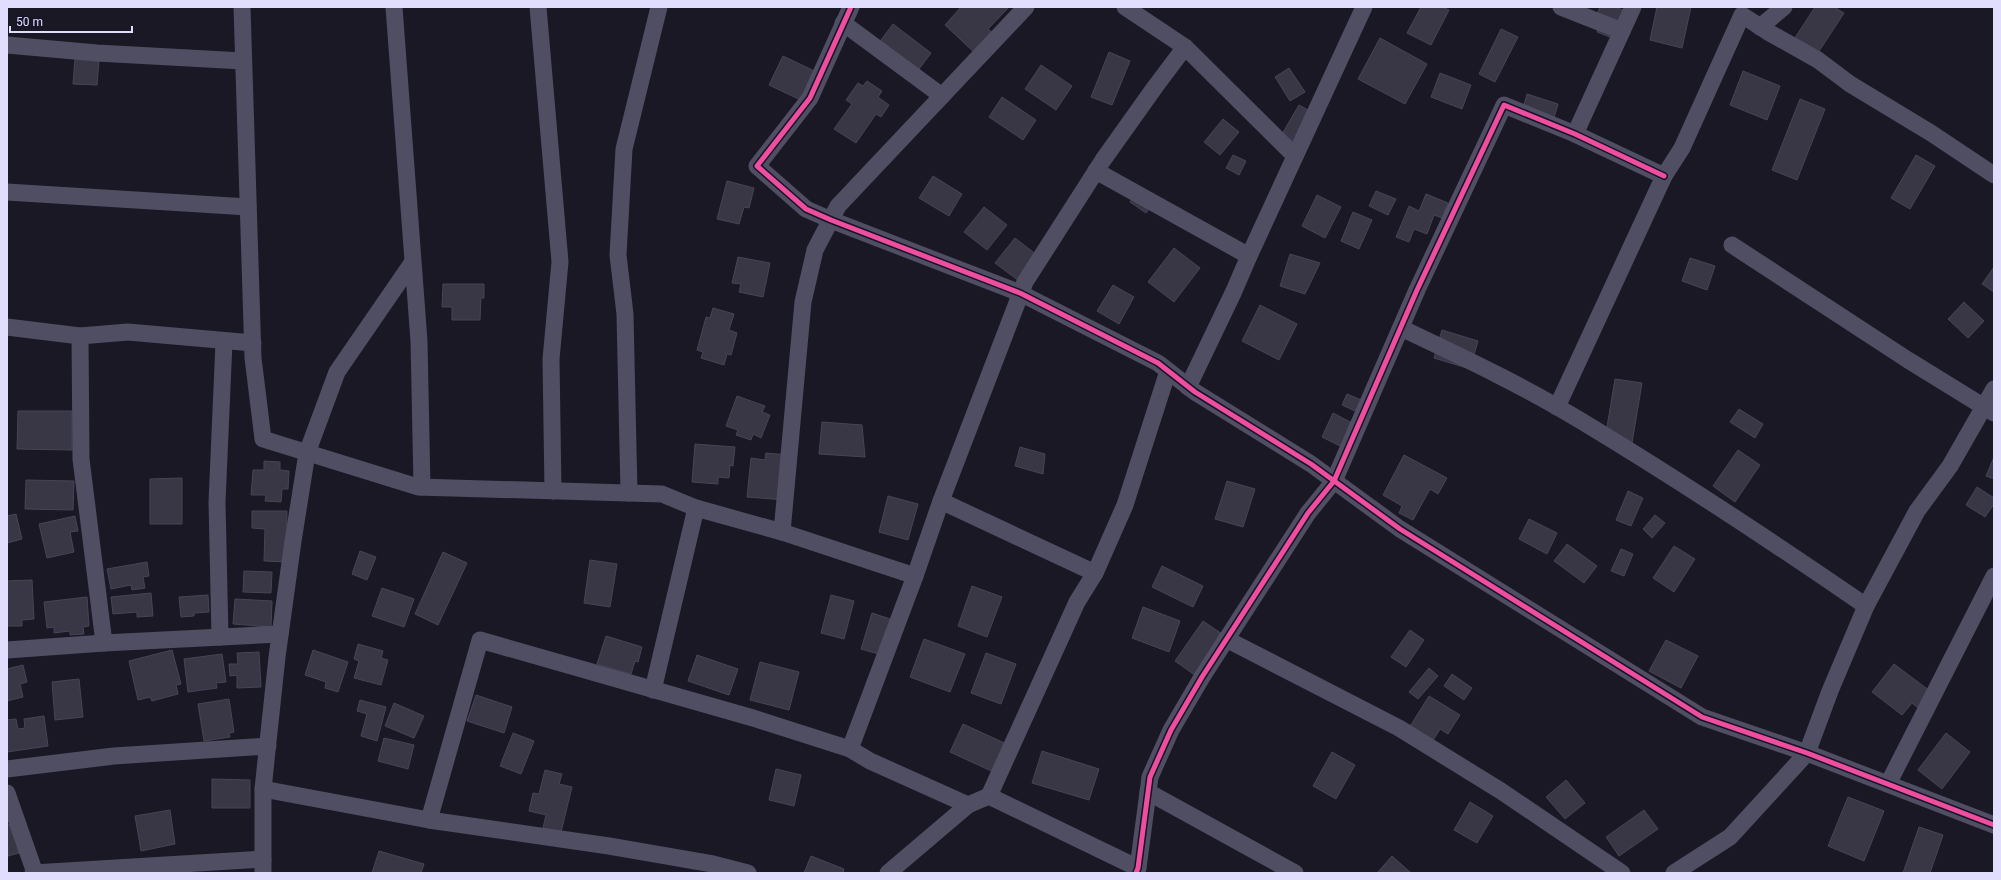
<svg xmlns="http://www.w3.org/2000/svg" width="2001" height="880" viewBox="0 0 2001 880" font-family="Roboto,sans-serif">
	<rect width="100%" height="100%" fill="#1a1824"/>
	<g fill="#393745" stroke="#474456">
		<path d="M961,7H1009L988,29L995,35L977,55L945,25Z"/>
		<path d="M1421,7H1442L1449,10L1431,45L1407,33Z"/>
		<path d="M1600,7H1614L1626,11L1615,39L1597,32L1601,21L1595,19Z"/>
		<path d="M1657,7H1691L1682,48L1650,40Z"/>
		<path d="M1815,7H1834L1844,13L1812,62L1789,47Z"/>
		<path d="M893,24L931,53L919,69L878,44Z"/>
		<path d="M1501,29L1518,37L1495,82L1479,74Z"/>
		<path d="M1380,38L1427,64L1405,104L1358,79Z"/>
		<path d="M1109,52L1130,61L1112,105L1091,97Z"/>
		<path d="M783,56L827,77L813,106L769,85Z"/>
		<path d="M75,59L99,60L97,85L73,84Z"/>
		<path d="M1041,65L1072,86L1056,110L1025,89Z"/>
		<path d="M1289,68L1305,92L1290,101L1275,77Z"/>
		<path d="M1743,71L1780,86L1767,120L1730,105Z"/>
		<path d="M1440,73L1471,85L1462,109L1431,97Z"/>
		<path d="M867,81L882,91L878,97L889,105L881,117L876,114L856,143L834,129L852,104L846,100L858,83L863,86Z"/>
		<path d="M1527,94L1558,104L1551,128L1520,119Z"/>
		<path d="M1002,97L1036,120L1023,140L989,117Z"/>
		<path d="M1800,99L1825,109L1797,180L1772,170Z"/>
		<path d="M1299,105L1317,115L1296,151L1278,141Z"/>
		<path d="M1223,119L1239,132L1220,155L1204,142Z"/>
		<path d="M1233,155L1246,161L1239,175L1226,168Z"/>
		<path d="M1916,155L1935,166L1910,209L1891,198Z"/>
		<path d="M933,176L962,194L949,216L919,198Z"/>
		<path d="M727,181L754,188L749,208L744,207L739,224L717,219Z"/>
		<path d="M1140,188L1156,200L1146,213L1130,202Z"/>
		<path d="M1376,191L1396,199L1388,215L1369,206Z"/>
		<path d="M1426,194L1448,203L1442,218L1434,215L1427,234L1414,229L1409,242L1396,237L1409,206L1419,211Z"/>
		<path d="M1317,195L1341,207L1325,238L1302,226Z"/>
		<path d="M984,207L1007,225L987,250L964,232Z"/>
		<path d="M1353,212L1372,220L1359,249L1341,241Z"/>
		<path d="M1015,238L1042,259L1023,284L995,263Z"/>
		<path d="M1174,248L1200,268L1174,302L1148,282Z"/>
		<path d="M1290,254L1320,263L1305,294L1280,286Z"/>
		<path d="M738,257L770,263L763,297L739,292L741,284L732,283Z"/>
		<path d="M1690,258L1715,266L1707,290L1682,281Z"/>
		<path d="M1994,267V292L1982,284Z"/>
		<path d="M443,284H484V298H481L480,320H452V307H442Z"/>
		<path d="M1113,285L1134,297L1119,324L1097,311Z"/>
		<path d="M1964,302L1984,321L1968,338L1948,319Z"/>
		<path d="M1260,305L1297,324L1279,360L1242,341Z"/>
		<path d="M713,308L734,314L729,330L737,333L731,355L727,354L724,365L701,358L703,352L697,350L706,317L710,318Z"/>
		<path d="M1442,330L1478,341L1470,369L1434,358Z"/>
		<path d="M1615,379L1642,383L1632,443L1605,439Z"/>
		<path d="M1347,394L1373,405L1368,417L1342,405Z"/>
		<path d="M737,396L765,406L762,412L770,415L761,438L753,434L751,440L736,435L738,430L726,426Z"/>
		<path d="M1739,409L1763,424L1755,438L1730,422Z"/>
		<path d="M18,411H72V450L17,449Z"/>
		<path d="M1333,413L1354,424L1342,447L1322,437Z"/>
		<path d="M822,422L862,425L865,457L819,454Z"/>
		<path d="M695,444L735,447L733,466L730,465L729,478L718,477V484L692,482Z"/>
		<path d="M1020,447L1045,454L1043,474L1015,466Z"/>
		<path d="M1738,450L1760,465L1735,502L1713,486Z"/>
		<path d="M766,453L788,455L785,500L747,497L751,458L765,460Z"/>
		<path d="M1404,455L1447,478L1438,494L1430,489L1413,520L1399,513L1402,506L1383,495Z"/>
		<path d="M1994,457V479L1986,476Z"/>
		<path d="M264,461L280,462V470L289,471L288,489H282L281,502L265,501L266,495H251L253,470H264Z"/>
		<path d="M182,478V524H150V479Z"/>
		<path d="M26,480L74,481L73,510L25,509Z"/>
		<path d="M1227,481L1255,489L1243,527L1215,519Z"/>
		<path d="M1977,487L1994,498V504L1985,517L1966,505Z"/>
		<path d="M1628,491L1643,498L1631,526L1616,520Z"/>
		<path d="M888,496L918,504L908,540L879,532Z"/>
		<path d="M252,511H287L286,562L264,561L265,529L252,528Z"/>
		<path d="M16,514L22,539L7,543V516Z"/>
		<path d="M1655,515L1665,523L1652,538L1643,529Z"/>
		<path d="M75,516L78,531L70,532L74,552L47,558L39,524Z"/>
		<path d="M1529,519L1557,533L1547,554L1519,539Z"/>
		<path d="M1567,544L1597,566L1584,583L1554,561Z"/>
		<path d="M1674,546L1695,559L1674,592L1653,578Z"/>
		<path d="M1621,549L1633,554L1624,576L1611,571Z"/>
		<path d="M360,551L376,557L367,580L352,574Z"/>
		<path d="M443,552L467,563L438,625L415,614Z"/>
		<path d="M590,560L617,564L610,607L584,603Z"/>
		<path d="M147,562L149,576L143,577L145,588L132,590L131,585L111,589L107,569Z"/>
		<path d="M1162,566L1203,586L1193,607L1152,587Z"/>
		<path d="M244,571L272,572L271,593L243,592Z"/>
		<path d="M32,580L34,619L22,620V626H7V581Z"/>
		<path d="M972,586L1002,597L987,637L958,626Z"/>
		<path d="M382,588L414,599L404,627L372,616Z"/>
		<path d="M151,593L153,616L137,617V612L113,614L111,597Z"/>
		<path d="M208,595L209,612L194,613V616L181,617L179,597Z"/>
		<path d="M831,595L854,601L844,639L821,633Z"/>
		<path d="M87,597L89,626L83,627L84,634L70,635V631L54,633V627L47,628L44,602Z"/>
		<path d="M235,599L272,601L271,627L233,624Z"/>
		<path d="M1143,607L1180,621L1169,652L1132,638Z"/>
		<path d="M872,613L893,620L882,655L861,649Z"/>
		<path d="M1203,621L1231,640L1203,681L1175,661Z"/>
		<path d="M1410,630L1424,640L1406,667L1391,657Z"/>
		<path d="M606,636L642,647L638,662L635,661L631,674L597,664Z"/>
		<path d="M924,639L965,654L950,692L910,677Z"/>
		<path d="M1666,640L1698,656L1681,688L1649,671Z"/>
		<path d="M358,644L383,651L381,658L388,660L381,685L354,678L359,661L354,659Z"/>
		<path d="M172,650L181,684L176,685L178,694L152,701L150,697L138,700L129,661Z"/>
		<path d="M313,650L348,662L338,692L325,688L326,682L305,675Z"/>
		<path d="M259,652L261,687L237,688V675L230,676L229,664H238L237,653Z"/>
		<path d="M986,653L1016,664L1001,704L971,693Z"/>
		<path d="M222,654L226,682L216,683L217,688L188,692L184,659Z"/>
		<path d="M697,655L738,669L729,695L688,681Z"/>
		<path d="M760,662L799,672L789,710L750,700Z"/>
		<path d="M1894,664L1934,694L1921,710L1912,703L1902,715L1872,692Z"/>
		<path d="M23,665L27,682L20,684L23,697L7,701V669Z"/>
		<path d="M1429,668L1438,676L1418,699L1409,692Z"/>
		<path d="M1452,674L1472,688L1464,700L1444,686Z"/>
		<path d="M79,679L83,717L55,720L52,682Z"/>
		<path d="M476,695L512,707L504,733L467,721Z"/>
		<path d="M1429,696L1460,715L1448,734L1440,729L1432,742L1409,728Z"/>
		<path d="M229,699L234,732L229,733L230,737L204,741L198,704Z"/>
		<path d="M360,700L386,707L377,741L361,736L367,714L357,711Z"/>
		<path d="M394,703L424,716L414,738L385,726Z"/>
		<path d="M44,716L48,746L7,752V720L16,719L18,729L25,728L24,719Z"/>
		<path d="M963,724L1013,747L1000,775L950,752Z"/>
		<path d="M513,733L534,741L521,774L500,766Z"/>
		<path d="M1946,733L1970,752L1942,789L1918,770Z"/>
		<path d="M384,738L414,745L408,769L378,761Z"/>
		<path d="M1042,751L1099,769L1089,800L1032,783Z"/>
		<path d="M1332,752L1355,765L1336,799L1313,786Z"/>
		<path d="M776,769L801,775L794,806L769,800Z"/>
		<path d="M545,770L562,774L559,784L572,787L561,832L543,828L546,815L529,811L533,793L539,794Z"/>
		<path d="M212,779L250,780V808H212Z"/>
		<path d="M1566,780L1585,803L1565,819L1546,797Z"/>
		<path d="M1848,797L1884,811L1864,861L1828,846Z"/>
		<path d="M1470,802L1493,816L1477,843L1454,830Z"/>
		<path d="M170,810L175,844L141,851L135,816Z"/>
		<path d="M1644,810L1658,829L1619,856L1606,837Z"/>
		<path d="M12,824L19,853L8,856L7,825Z"/>
		<path d="M1919,827L1943,835L1930,873H1903Z"/>
		<path d="M379,851L424,864L421,873H372Z"/>
		<path d="M811,856L844,869L843,873H804Z"/>
		<path d="M1392,856L1411,873H1377Z"/>
	</g>
	<g fill="none" stroke-linecap="round" stroke-linejoin="round">
		<g stroke="#4f4e63" stroke-width="17">
			<path d="M242,7L253,358L263,439L418,487L662,494L696,508L782,532"/>
			<path d="M394,7L419,341L422,487"/>
			<path d="M538,7L560,262L551,359L553,491"/>
			<path d="M851,7L810,98L757,166L806,209L831,220L1020,293L1158,363L1195,392L1311,464L1400,529L1702,717L1807,753L1994,825"/>
			<path d="M1125,7L1185,47L1295,156"/>
			<path d="M1561,7L1622,31"/>
			<path d="M843,23L942,96"/>
			<path d="M1760,27L1784,7"/>
			<path d="M7,45L97,53L243,61"/>
			<path d="M1575,134L1633,7"/>
			<path d="M1096,171L1249,256"/>
			<path d="M7,192L248,207"/>
			<path d="M1732,245L1908,360L1994,413"/>
			<path d="M7,327L80,336L128,332L253,343"/>
			<path d="M1401,328C1462,357 1524,386 1583,422C1679,480 1773,542 1866,606"/>
			<path d="M80,336L81,459L104,643"/>
			<path d="M1188,387L1234,291L1249,256L1364,7"/>
			<path d="M1557,407L1664,176L1682,148L1742,15L1768,32L1818,60L1850,84L1931,133L1994,175"/>
			<path d="M629,493L625,314L618,255L624,149L659,7"/>
			<path d="M941,501L1095,573"/>
			<path d="M915,576L782,532L803,302L815,250L838,206L1026,7"/>
			<path d="M220,637L217,502L224,342"/>
			<path d="M1226,639L1399,728L1501,791L1622,873"/>
			<path d="M7,650L104,643L280,634"/>
			<path d="M653,690L696,508"/>
			<path d="M850,749L915,576L941,501L1025,282L1103,160L1155,87L1185,47"/>
			<path d="M7,769L114,756L268,746"/>
			<path d="M1888,784L1994,576"/>
			<path d="M263,789L429,820L480,640L753,718L850,749L870,761L968,805"/>
			<path d="M1148,792L1295,873"/>
			<path d="M7,793L35,873"/>
			<path d="M989,796L1077,602L1095,573L1125,505L1168,371"/>
			<path d="M429,820L609,846L713,864L748,873"/>
			<path d="M33,873L263,859"/>
			<path d="M263,873V789L277,657L293,541L307,453L337,372L412,263"/>
			<path d="M888,873L968,805L989,796L1138,868"/>
			<path d="M1136,873L1138,868L1150,777L1171,730L1202,677L1308,513L1334,481L1417,290L1504,105L1575,134L1664,176"/>
			<path d="M1674,873L1730,837L1807,753L1830,691L1866,606L1917,511L1950,466L1994,389"/>
		</g>
		<defs>
			<g id="cycleway">
				<path d="M851,7L810,98L757,166L806,209L831,220L1020,293L1158,363L1195,392L1311,464L1400,529L1702,717L1807,753L1994,825"/>
				<path d="M1136,873L1138,868L1150,777L1171,730L1202,677L1308,513L1334,481L1417,290L1504,105L1575,134L1664,176"/>
			</g>
		</defs>
		<use href="#cycleway" stroke="#161329" stroke-width="8"/>
		<use href="#cycleway" stroke="#ef4d9e" stroke-width="5"/>
	</g>
	<rect width="2001" height="880" fill="none" stroke="#e0defc" stroke-width="16"/>
	<path d="M10 26v6h122v-6" fill="none" stroke="#e0defc" stroke-width="2"/>
	<text x="16" y="26" font-size="12" fill="#e0defc" stroke="#161329" stroke-width="3" paint-order="stroke">50 m</text>
</svg>
